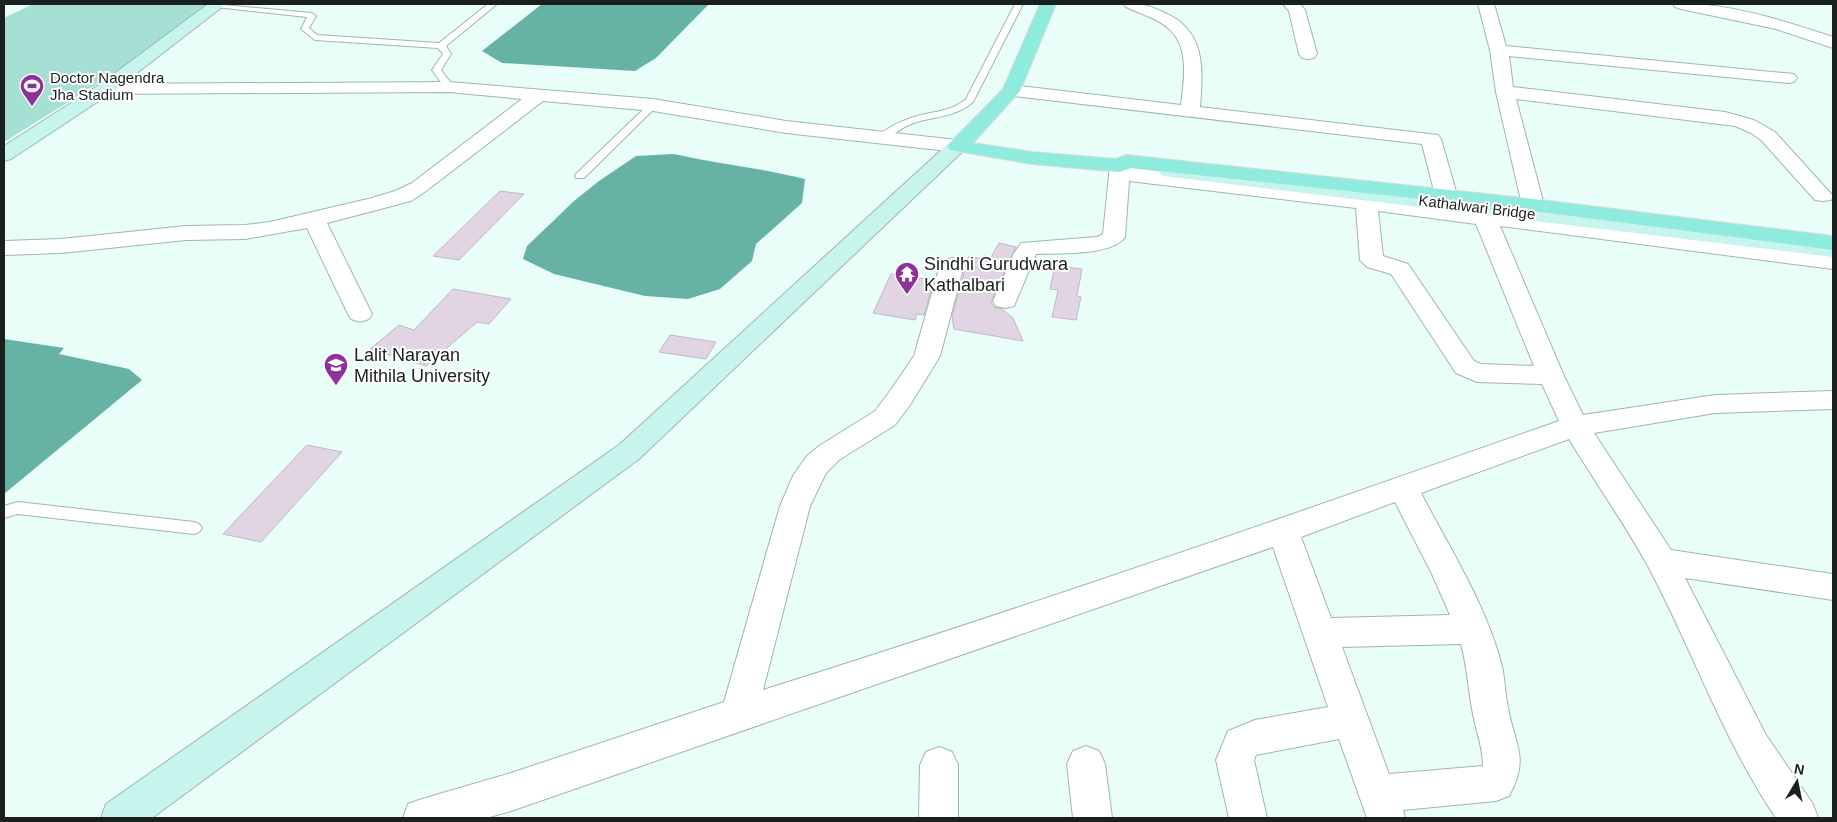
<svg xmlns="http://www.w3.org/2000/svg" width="1837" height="822" viewBox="0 0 1837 822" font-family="Helvetica,sans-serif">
	<rect width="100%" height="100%" fill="#e9fef9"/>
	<path fill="#a6dfd4" d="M33,4H207L118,71L4,142V18Z"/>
	<g fill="#66b3a5">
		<path d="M542,4H709L656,58L635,71L502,63L482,51Z"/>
		<path d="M674,154C718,164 762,168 805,179L802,203L756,244L752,261L720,289L688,299L645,296L554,274L523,259L527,246L574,201L599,181L636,156Z"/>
		<path d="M4,339L64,348L59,354L129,369L142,380L4,494Z"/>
	</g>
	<g fill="#e2d5e3" stroke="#c2b6c3">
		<path d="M500,191L524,194L459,260L433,256Z"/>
		<path d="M999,243L1016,247L991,302L994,307L1002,309L1013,318L1023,341L954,329L952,316L966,265L965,263L969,256L982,259L984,255L991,257Z"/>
		<path d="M1055,266L1082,269L1077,296L1081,297L1076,320L1052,317L1058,290L1050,289Z"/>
		<path d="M891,274L934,280L924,315L917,314L915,320L873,313Z"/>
		<path d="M453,289L511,299L489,324L477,322L426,366L370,349L399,325L414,330Z"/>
		<path d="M670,335L716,342L706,359L659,352Z"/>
		<path d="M307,445L342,452L261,542L223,534Z"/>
	</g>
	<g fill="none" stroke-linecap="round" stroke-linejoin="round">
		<defs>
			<g id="lane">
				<path d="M213,4L312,13L316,16L309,28L317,35L439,43L488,4H497L446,46L451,54L441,70L454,87L449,90L446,89L432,70L443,54L438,48L315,40L301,29L307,17L216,7H213Z"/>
				<path d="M1015,4H1023L973,102C955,118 932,116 911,124C900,128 886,142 876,140V136C887,129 898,122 911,118C930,111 950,113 966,99Z"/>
				<path d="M653,102L658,105L656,107L584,178H576L575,176L576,174L650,103Z"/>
				<path d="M18,502L194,522L199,524L202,528L199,532L194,534L18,514L4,518V506Z"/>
			</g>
			<g id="street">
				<path d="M1124,4C1140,3 1151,6 1165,13C1206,31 1203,69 1200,107L1438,135L1441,139L1457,195L1454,200L1446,201L1438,200L1435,195L1422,144L1005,95L1002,91L1005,87L1011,85L1181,105C1184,80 1190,46 1168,28C1157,18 1140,14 1126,7Z"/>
				<path d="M1283,4H1300L1305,10L1317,54L1314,58L1308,59L1302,58L1299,54L1289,11Z"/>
				<path d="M1478,4H1494L1506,46L1794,74L1797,78L1794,82L1788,83L1509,56L1513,87L1725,112L1754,120L1775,132L1833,196L1831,200L1823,201L1815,200L1761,140L1751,133L1735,126L1516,99L1544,205L1541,210L1533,211L1525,210L1522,205L1496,92L1490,50Z"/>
				<path d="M1673,4C1724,1 1785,21 1833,37V48L1776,29L1681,9L1675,7Z"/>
				<path d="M449,82L653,99L786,121L957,140L964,142L967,146L964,150L957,152L786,133L653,111L543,101L426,191L411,201L327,223L372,314L369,319L360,322L351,319L348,314L307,228L245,239L186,240L61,253L4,255V241L61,239L186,226L245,225L270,222L372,198L395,191L412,183L522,99L449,92L105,94L99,93L96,89L99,85L105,84Z"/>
				<path d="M1120,160L1127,162L1130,168L1833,255V269L1500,226L1564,376L1583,415L1715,395L1833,391V409L1715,413L1594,433L1671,550L1833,574V600L1685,578L1766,735L1813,804L1818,818H1776C1723,740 1693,651 1649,568C1625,524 1595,482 1569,439L1421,493C1450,549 1486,604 1502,666C1505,680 1505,694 1508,708C1515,746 1530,757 1509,796L1496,801L1403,810L1405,818H1367L1339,739L1256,755L1254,760L1267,818H1229L1216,760L1228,731L1255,720L1328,707L1273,547L511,811L486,818H403L408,804L422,799L511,773L724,702L780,506L793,476L806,457L819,446L875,411L890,391L914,356L940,265L944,260L952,258L960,260L964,265L940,356L910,405L895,425L839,460L826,473L810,506L763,690C1030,606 1295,514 1559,421L1542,384L1477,382L1456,373L1391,274L1367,267L1360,260L1356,208L1129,181L1125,237C1112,256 1058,253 1036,254L1014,306L1005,308L996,306L993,301L1014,253L1021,243L1097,237L1103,234L1110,166L1113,162ZM1378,211L1476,224L1534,366L1481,364L1474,361L1408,264L1383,256ZM1395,502L1432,574L1450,615L1331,618L1301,537ZM1461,644C1467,666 1468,687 1472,709C1475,728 1483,746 1483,766L1389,774L1342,647Z"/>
				<path d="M1086,746L1099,751L1105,764L1112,818H1073L1067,764L1073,751Z"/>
				<path d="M939,747L952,752L958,765V818H919L920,765L926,752Z"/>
			</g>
			<g id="secondary">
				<path d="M208,4H226L111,93L11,159L4,161V146L99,85Z"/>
				<path d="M957,140L964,142L967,146L964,150L639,459L152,818H101L106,804L619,445L950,142Z"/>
				<path d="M1169,166L1833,243V257L1162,176L1159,172L1162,168Z"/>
			</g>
			<path id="primary" d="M1040,4H1056L1020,91L973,143L1032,152L1116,159L1127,155L1533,199L1833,236V250L1533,211L1131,168L1120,172L1032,164L950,150L947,146L1003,89Z"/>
		</defs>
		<use href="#lane" stroke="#a0b5b0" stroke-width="2"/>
		<use href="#street" stroke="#a0b5b0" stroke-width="2"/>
		<use href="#secondary" stroke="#a0b5b0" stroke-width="2"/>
		<use href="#primary" stroke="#dadbdb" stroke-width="2"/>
		<use href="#lane" fill="#fff" fill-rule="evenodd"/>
		<use href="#street" fill="#fff" fill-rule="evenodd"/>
		<use href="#secondary" fill="#c7f5ee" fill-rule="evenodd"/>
		<use href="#primary" fill="#8febdd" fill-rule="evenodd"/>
	</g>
	<defs>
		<symbol id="stadium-pin" viewBox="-11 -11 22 30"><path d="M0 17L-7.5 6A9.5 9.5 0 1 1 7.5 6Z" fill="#8f319b" stroke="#fff"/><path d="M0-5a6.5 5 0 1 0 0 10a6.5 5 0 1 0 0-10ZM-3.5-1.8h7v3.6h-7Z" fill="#fff"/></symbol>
		<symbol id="temple-pin" viewBox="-11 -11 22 30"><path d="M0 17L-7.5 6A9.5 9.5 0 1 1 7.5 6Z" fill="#8f319b" stroke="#fff"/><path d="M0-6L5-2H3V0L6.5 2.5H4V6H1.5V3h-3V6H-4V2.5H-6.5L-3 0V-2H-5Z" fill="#fff"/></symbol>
		<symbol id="university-pin" viewBox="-11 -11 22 30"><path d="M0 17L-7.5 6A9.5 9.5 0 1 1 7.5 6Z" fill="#8f319b" stroke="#fff"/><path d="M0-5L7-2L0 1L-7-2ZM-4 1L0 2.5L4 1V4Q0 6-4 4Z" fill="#fff"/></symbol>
	</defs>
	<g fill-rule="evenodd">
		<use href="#stadium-pin" x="18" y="72" width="28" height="38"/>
		<use href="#temple-pin" x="893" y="260" width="28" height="38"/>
		<use href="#university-pin" x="322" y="351" width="28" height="38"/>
	</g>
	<g text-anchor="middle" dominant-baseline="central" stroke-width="4" stroke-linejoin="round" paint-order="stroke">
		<g font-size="15" fill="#19201f" stroke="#fff" text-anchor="start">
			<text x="50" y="77">Doctor Nagendra<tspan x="50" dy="17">Jha Stadium</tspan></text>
		</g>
		<g font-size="15" fill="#19201f" stroke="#fff">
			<text transform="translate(1477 207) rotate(7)">Kathalwari Bridge</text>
		</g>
		<g font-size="18" fill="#19201f" stroke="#fff" text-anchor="start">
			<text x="924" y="264">Sindhi Gurudwara<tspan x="924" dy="21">Kathalbari</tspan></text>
			<text x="354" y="355">Lalit Narayan<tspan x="354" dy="21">Mithila University</tspan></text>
		</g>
	</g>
	<rect width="1837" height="822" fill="none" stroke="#19201f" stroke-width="10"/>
	<g transform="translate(1797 782) rotate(10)" stroke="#ffffff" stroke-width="4" paint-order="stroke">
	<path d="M0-4L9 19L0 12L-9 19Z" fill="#19201f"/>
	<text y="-8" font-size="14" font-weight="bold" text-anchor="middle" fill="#19201f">N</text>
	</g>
</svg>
